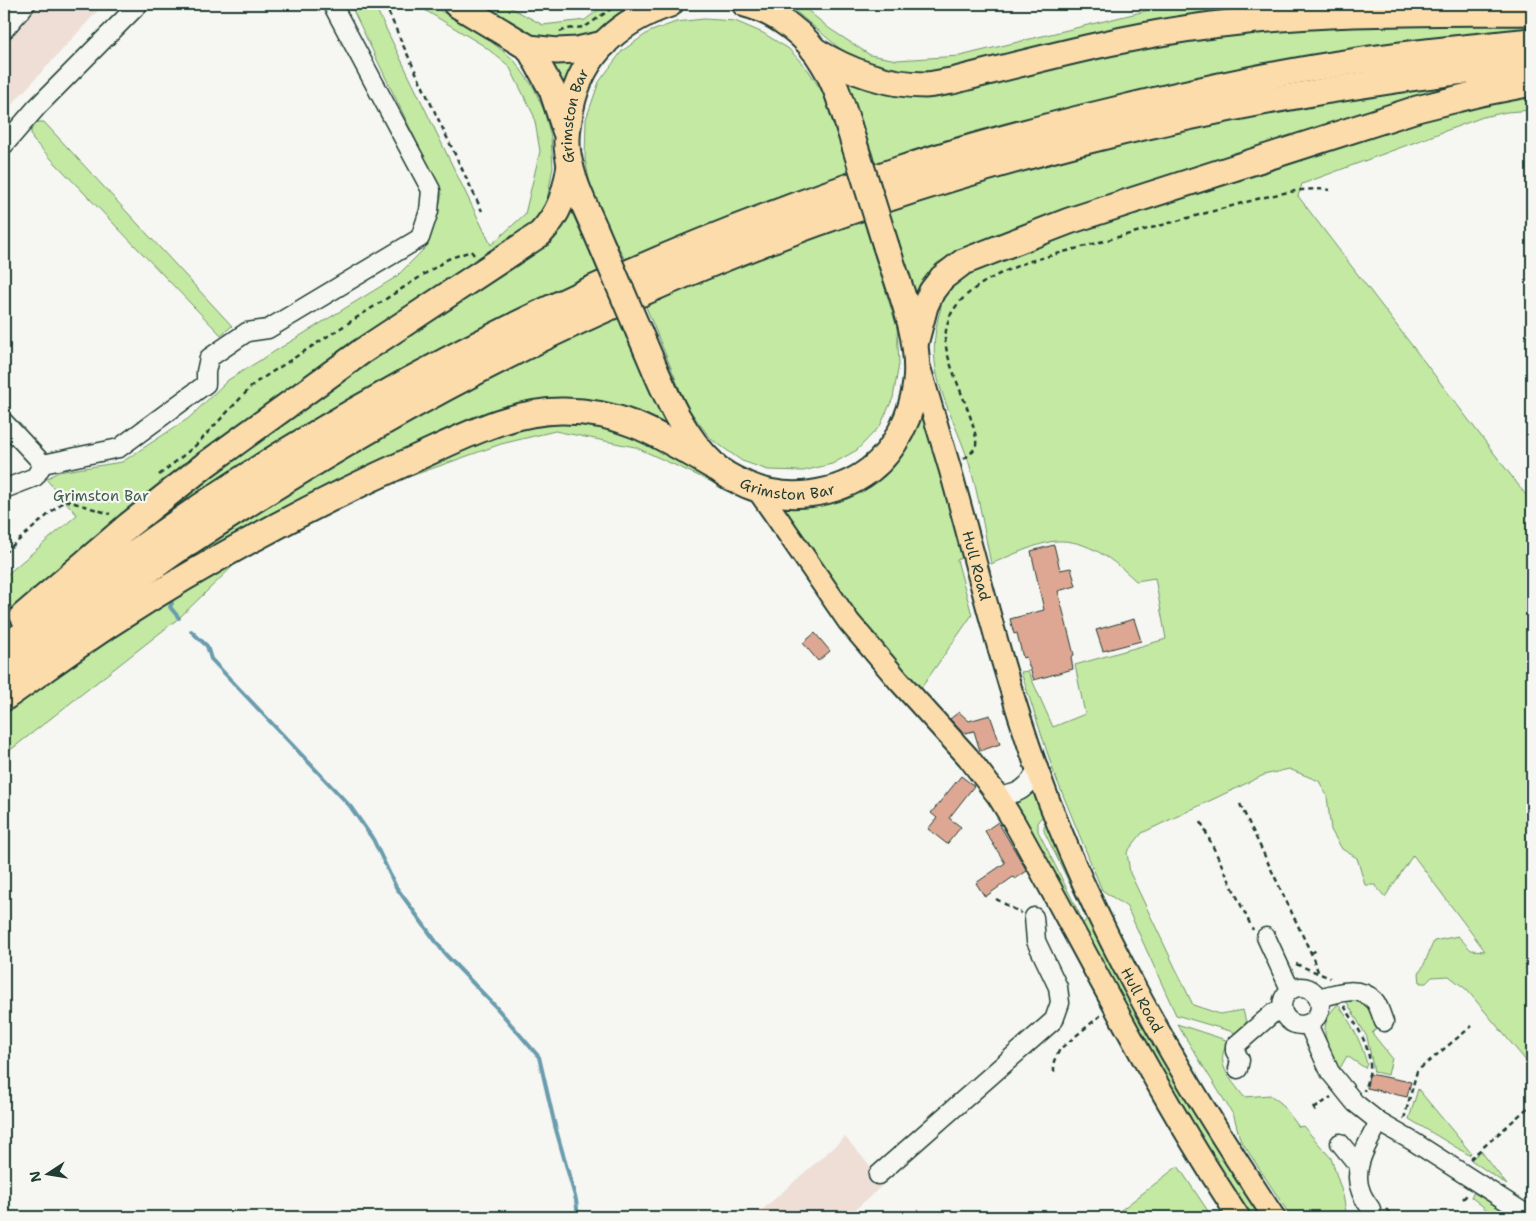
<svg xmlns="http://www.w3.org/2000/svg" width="1536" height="1221" viewBox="0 0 1536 1221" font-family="'Shantell Sans',sans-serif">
	<rect width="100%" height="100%" fill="#f6f6f2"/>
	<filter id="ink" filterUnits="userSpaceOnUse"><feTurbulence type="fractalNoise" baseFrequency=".02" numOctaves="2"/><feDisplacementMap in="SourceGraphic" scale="10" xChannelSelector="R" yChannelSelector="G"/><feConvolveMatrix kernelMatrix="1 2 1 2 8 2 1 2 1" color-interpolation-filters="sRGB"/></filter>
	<g filter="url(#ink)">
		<g fill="#eeded6">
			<path d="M4,4H104L4,113Z"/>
			<path d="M845,1137L885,1183L847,1217H754Z"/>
		</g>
		<g fill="#c3e9a3" stroke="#71936c">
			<path d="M350,4H374L491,245L525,214L540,151L534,116L509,66L484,46L415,4H428L479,32L514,60L534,88L545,113L551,138L553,167L547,200L541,220L160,486L4,618V577L77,515L46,479L58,472L122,462L189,418L228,380L396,277L428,245L442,194Z"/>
			<path d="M472,4H504L543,25L585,20L606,4H640L593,38L549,40L524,32Z"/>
			<path d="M787,4H800L830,29L870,55L897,60L960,56L1162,7L1225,4H1467L921,76L857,63Z"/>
			<path d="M1532,18V28L1402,47L877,167L846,77L891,91L1218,31Z"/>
			<path d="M704,19L735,21L763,33L789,49L809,71L823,93L850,174L627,264L592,194L585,159L586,119L599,82L622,51L649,32L676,22Z"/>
			<path d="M580,57L566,94L547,58Z"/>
			<path d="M1532,72L957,253L937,263L920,285L914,302L892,243L889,207L985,177L1228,117Z"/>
			<path d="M1532,93V110L1507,112L1483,117L1302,184L1298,196L1532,503V1068L1467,990L1449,976L1432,977L1426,983H1420L1419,973C1426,963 1428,953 1434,941L1458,936L1471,950L1485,951L1413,855L1385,897L1375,885H1365L1357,858L1342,849L1331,830L1327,796L1319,781L1289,769L1264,775L1142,833L1127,852L1130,873L1193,1005L1220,1014L1243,1010L1247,1026L1240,1034L1176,1015L1127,907L1102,890L1054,773L1021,672L1028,671L1053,727L1085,714L1075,665L1166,639L1155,578L1136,581C1115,561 1087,539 1056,541C1040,542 1007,557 991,564C984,530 979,496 969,463C950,404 921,373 941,307L938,303L942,293L972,269L1037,248L1062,229L1362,134Z"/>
			<path d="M36,122H44L232,326L221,335L33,140C30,132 30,127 36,122Z"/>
			<path d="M571,210L600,276L115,554L178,495Z"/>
			<path d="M862,216L897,327L899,364L893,398L880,426L857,450L832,464L803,471L768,470L742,461L711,439L687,407L644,302Z"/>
			<path d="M617,314L668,426L634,415L543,402L166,581L154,577L420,411Z"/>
			<path d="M922,410L943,478L963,557L957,560L972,615L919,691L847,605L813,557L781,500L845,489Z"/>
			<path d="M592,421L661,444L721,486L635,447L555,431L501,444L400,480L294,529L398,473L516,425Z"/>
			<path d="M234,565L179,618L4,755V710L184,588L217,570Z"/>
			<path d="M1036,788L1045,814L1038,821V831L1080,915L1077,919L1009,802L1026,798Z"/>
			<path d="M1048,821L1262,1217H1247L1200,1140L1081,926L1086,920V917L1044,831V827Z"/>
			<path d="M1349,998L1367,1003L1380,1026L1372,1033L1392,1058L1388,1075L1374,1072L1367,1037L1345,999Z"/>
			<path d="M1338,1004C1351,1023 1361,1041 1367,1064L1365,1068L1347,1056L1339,1070C1327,1045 1315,1026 1338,1004Z"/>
			<path d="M1177,1024L1229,1041C1213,1063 1230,1078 1244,1097L1270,1095L1281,1103L1299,1127L1303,1126L1331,1158L1343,1195L1347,1217H1291L1240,1139L1234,1116Z"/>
			<path d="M1418,1089L1471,1153L1469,1155L1409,1119Z"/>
			<path d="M1481,1151L1507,1185L1471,1160Z"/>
			<path d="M1178,1166L1212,1217H1112Z"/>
			<path d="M1473,1193H1474L1514,1217H1496L1471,1197Z"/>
		</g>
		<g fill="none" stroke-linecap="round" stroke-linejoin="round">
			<g stroke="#699cad" stroke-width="4">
				<path d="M172,603L170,607L179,618"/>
				<path d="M191,631L207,646L211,659L350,806L373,839L396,887L445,954L496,1007L539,1057L555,1126L576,1200L578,1217"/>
			</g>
		</g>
		<g fill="#dda793" stroke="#1f3d34">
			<path d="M1054,545L1060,570L1071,568L1076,586L1058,591L1074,655L1071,657L1073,669L1034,680L1026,657L1023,658L1017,633L1014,634L1010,619L1044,610L1031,551Z"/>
			<path d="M1134,619L1141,641L1103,651L1096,630Z"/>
			<path d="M815,633L830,651L818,661L803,643Z"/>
			<path d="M959,712L969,721L990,715L1000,744L980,751L974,731L965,733L961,731L950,719Z"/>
			<path d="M961,776L974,786L949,818L961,827L947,844L928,829L937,818L931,813Z"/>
			<path d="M998,822L1027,871L1015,879L1013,877L985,897L976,883L1005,863L985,831Z"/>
			<path d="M1369,1074L1411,1082L1407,1097L1367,1088Z"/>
		</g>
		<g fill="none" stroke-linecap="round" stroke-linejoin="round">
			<defs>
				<g id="minor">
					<path d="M4,30L26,4"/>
					<path d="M4,145L37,107L139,4"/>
					<path d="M4,422L43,464L119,448L206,384V372L209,358L247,332L268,329L420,238L429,211L431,190L332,4"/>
					<path d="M4,489L35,477L43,464"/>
					<path d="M998,796C1018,795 1029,788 1037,769"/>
					<path d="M1266,937L1290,989"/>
					<circle cx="1301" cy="1006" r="19"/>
					<path d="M1319,998C1336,993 1359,985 1374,1000C1379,1005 1381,1015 1384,1022"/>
					<path d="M1308,1024L1330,1072L1355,1103L1379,1122L1414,1142L1531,1217"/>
					<path d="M1238,1069L1240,1060L1235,1051V1046L1273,1013L1282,1010"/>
					<path d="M1340,1143L1353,1159L1359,1163"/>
					<path d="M878,1175L1054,1020L1060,1003L1058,987L1036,941L1034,917"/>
					<path d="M1371,1209C1367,1203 1363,1198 1361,1192C1351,1168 1368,1143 1379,1122"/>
				</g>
				<g id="major">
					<path id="s1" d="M919,366C929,400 940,435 950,469C978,569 1002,671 1037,769C1094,929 1180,1076 1274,1217"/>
					<path d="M758,490L849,622L899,681L968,757L998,796L1014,822C1088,954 1155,1091 1239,1217"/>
				</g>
				<g id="highway">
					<path d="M456,4L529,48L557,51L577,50L604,44"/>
					<path d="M745,4C776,12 807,35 823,63C835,82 841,103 848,124"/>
					<path d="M529,48L552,90L565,130"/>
					<path d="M814,50C848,71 884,85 925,85C934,85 943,82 952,81C1044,58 1135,33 1230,23C1330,11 1431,13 1532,12"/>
					<path id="s2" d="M595,229C584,204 572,181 568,154C566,143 567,131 569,120C576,61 614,22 670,4"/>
					<path id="s3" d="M639,332C660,379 676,430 715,466C724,475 736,480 747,485C786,502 836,496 870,470C895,451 913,413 916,382C921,338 899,287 886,246"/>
					<path d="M915,344L925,306L932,291L942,278L963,262L1069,221L1417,109L1481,93L1532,83"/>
					<path d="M23,616L129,525L205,465L361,352L540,234C560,213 565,194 570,166"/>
					<path d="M4,648C101,577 196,505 300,443C488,329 692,237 901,169C970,146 1040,128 1111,111C1192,91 1274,73 1357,61C1415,52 1474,47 1532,41"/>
					<path d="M4,677C42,649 81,621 119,592C139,578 159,562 180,548C287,477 398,410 513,353C553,332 594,314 635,296C918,171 1223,93 1532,64"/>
					<path d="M4,698C40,673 76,646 113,622C209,560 311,505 416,458C463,437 512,410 564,411C626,411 665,439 716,468"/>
				</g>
			</defs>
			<use href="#minor" stroke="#1f3d34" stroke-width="21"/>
			<use href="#major" stroke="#1f3d34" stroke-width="25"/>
			<use href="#highway" stroke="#1f3d34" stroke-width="29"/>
			<g stroke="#1f3d34" stroke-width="2.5" stroke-dasharray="5 4" stroke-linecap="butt">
				<path d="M385,4L402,43L482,211"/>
				<path d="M560,32L566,29L585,27L618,4"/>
				<path d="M964,459C969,455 974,451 976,445C977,438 974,429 972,422C965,399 946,361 945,339C945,333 948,321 950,316C964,288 1000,273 1027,262L1261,198C1284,193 1306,187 1330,190"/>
				<path d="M159,475L195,446L255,383L448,259L471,251L474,255"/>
				<path d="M4,553L65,500L110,514"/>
				<path d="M1240,804L1311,953L1319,974"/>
				<path d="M1201,822L1253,930"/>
				<path d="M996,899L1021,913"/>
				<path d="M1311,953L1317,950"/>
				<path d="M1296,964L1330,978"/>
				<path d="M1344,1006C1356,1024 1368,1042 1370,1064C1371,1072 1366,1083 1364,1091"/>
				<path d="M1054,1072V1061L1060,1049L1101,1015"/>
				<path d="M1313,1107L1316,1112"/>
				<path d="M1314,1109L1331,1097"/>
				<path d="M1404,1119L1417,1071L1472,1026"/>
				<path d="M1470,1159L1532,1104"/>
				<path d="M1463,1199L1468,1194"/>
				<path d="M1386,1209L1393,1217"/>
			</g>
			<use href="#minor" stroke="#f6f6f2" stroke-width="18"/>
			<use href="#major" stroke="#fddcac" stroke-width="21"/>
			<use href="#highway" stroke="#fddcac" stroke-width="25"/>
			<defs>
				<g id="highway-bridge">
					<path d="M848,124L886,246"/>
					<path d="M595,229L639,332"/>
				</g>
			</defs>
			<use href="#highway-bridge" stroke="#1f3d34" stroke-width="29" stroke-linecap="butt"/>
			<use href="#highway-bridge" stroke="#fddcac" stroke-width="25"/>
		</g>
	</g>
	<g text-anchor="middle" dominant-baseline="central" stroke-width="4.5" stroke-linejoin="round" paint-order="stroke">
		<g font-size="15" fill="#1f3d34" stroke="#f6f6f2">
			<text stroke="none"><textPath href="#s2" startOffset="119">Grimston Bar</textPath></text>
			<text stroke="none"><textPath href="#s3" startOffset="234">Grimston Bar</textPath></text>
			<text stroke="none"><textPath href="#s1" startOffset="208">Hull Road</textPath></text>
			<text stroke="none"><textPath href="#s1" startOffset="674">Hull Road</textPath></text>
		</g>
		<g font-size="15" fill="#405f4a" stroke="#f6f6f2">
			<text x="101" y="496">Grimston Bar</text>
		</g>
	</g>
	<rect width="1536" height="1221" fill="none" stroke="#f6f6f2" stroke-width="20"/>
	<rect x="10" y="10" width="1516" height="1201" fill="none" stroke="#1f3d34" stroke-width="2" filter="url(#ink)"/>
	<g transform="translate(48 1174) rotate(258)" stroke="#f6f6f2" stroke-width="4" paint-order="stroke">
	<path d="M0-4L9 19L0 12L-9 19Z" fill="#1f3d34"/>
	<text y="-8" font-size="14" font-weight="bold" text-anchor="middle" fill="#1f3d34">N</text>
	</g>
</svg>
